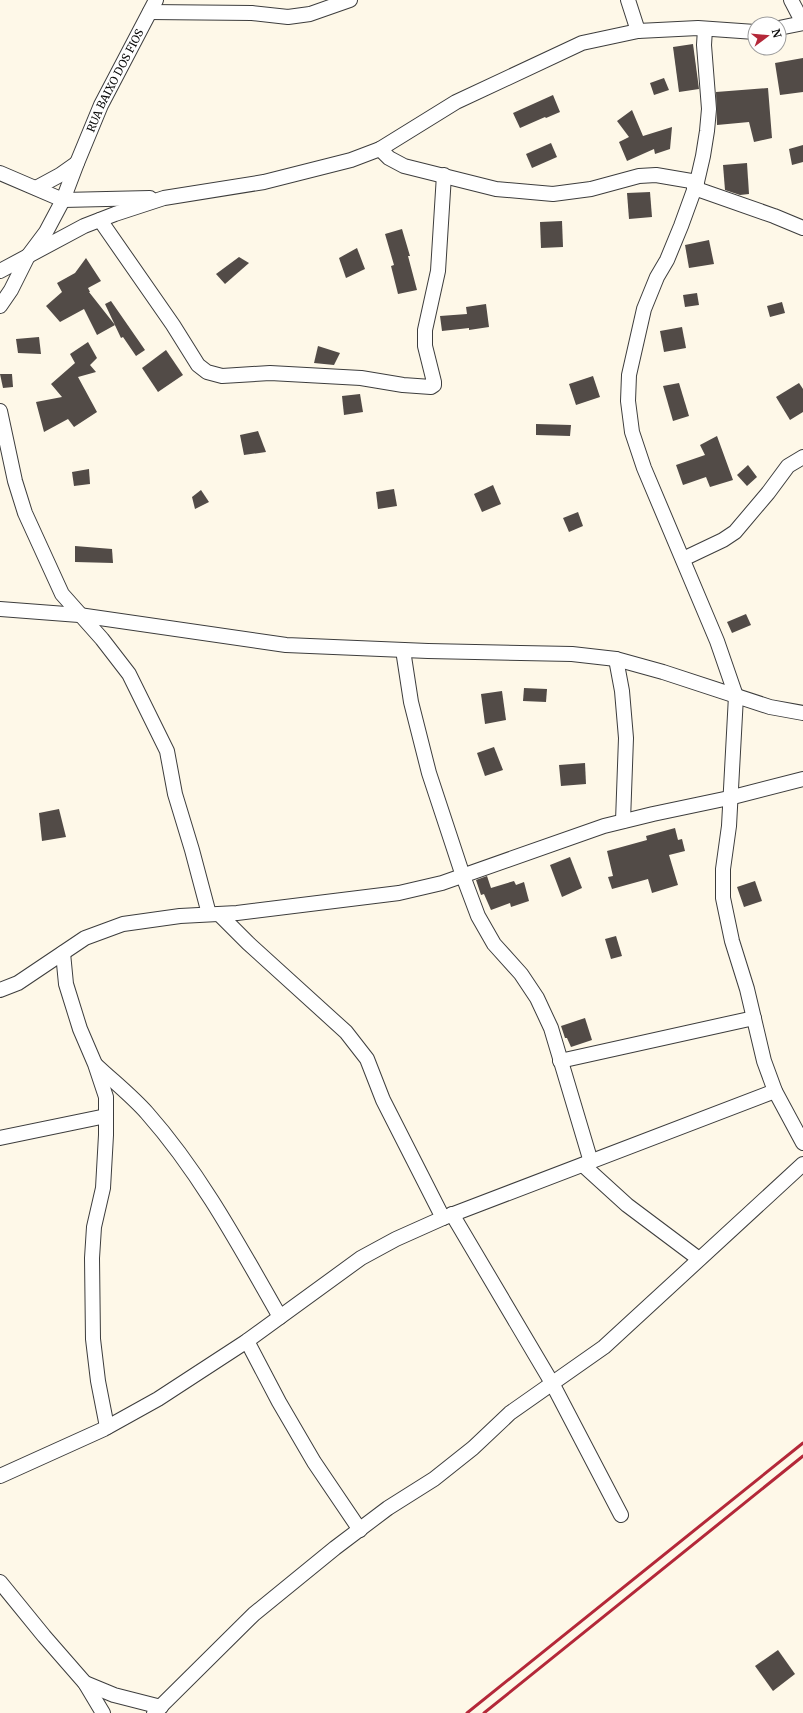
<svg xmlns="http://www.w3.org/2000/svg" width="803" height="1713" viewBox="0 0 803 1713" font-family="Merriweather,serif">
	<rect width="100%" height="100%" fill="#fef8e8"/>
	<g fill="#524b47">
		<path d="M693,44L699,89L679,92L673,47Z"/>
		<path d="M803,58V92L780,95L775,63Z"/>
		<path d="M664,78L669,90L654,95L650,83Z"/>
		<path d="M768,88L772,138L754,142L749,122L717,125L716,92Z"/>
		<path d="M553,95L560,112L546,118L545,117L520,128L513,113Z"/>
		<path d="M632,110L643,136L672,127L670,149L655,154L654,149L627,161L619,142L629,137L617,121Z"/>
		<path d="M551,143L557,157L532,168L526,154Z"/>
		<path d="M803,145V162L792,165L789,149Z"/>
		<path d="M747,163L749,194L740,195L725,190L723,165Z"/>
		<path d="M650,192L652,217L629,219L627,193Z"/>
		<path d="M562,221L563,247L541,248L540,222Z"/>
		<path d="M402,229L410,256H408L417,290L398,294L391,266L394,265L385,234Z"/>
		<path d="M709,240L714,264L689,268L685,245Z"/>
		<path d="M357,248L365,269L346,278L339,258Z"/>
		<path d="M239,257L249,263L225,284L216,274Z"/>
		<path d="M86,258L101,281L88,288L90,292H89L115,325L97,335L84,309L60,322L46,306L62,292L57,283L75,273Z"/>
		<path d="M697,293L699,305L685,307L683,295Z"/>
		<path d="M111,301L145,350L136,356L123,337L121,338L105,304Z"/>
		<path d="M782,302L785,313L770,317L767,306Z"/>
		<path d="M486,304L489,327L469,330V328L442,331L440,316L467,314L466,307Z"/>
		<path d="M682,327L686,348L664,352L660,331Z"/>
		<path d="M39,337L41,354L18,353L16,339Z"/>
		<path d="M88,342L97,358L90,365L96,372L78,377L97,412L74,427L68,419L44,432L36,402L62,397L51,384L75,363L70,354Z"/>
		<path d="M318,346L340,353L334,365L314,363Z"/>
		<path d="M166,350L183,375L158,392L142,368Z"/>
		<path d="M0,374H12L13,387L3,388Z"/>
		<path d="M593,376L600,397L576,405L569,384Z"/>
		<path d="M679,383L689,416L673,421L663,386Z"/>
		<path d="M799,383L803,389V412L790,420L776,397Z"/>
		<path d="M360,394L363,412L344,415L342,396Z"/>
		<path d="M536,424L571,425L570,436L536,435Z"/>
		<path d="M258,431L266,452L244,455L240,435Z"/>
		<path d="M717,436L733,480L710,487L706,477L683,485L676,465L705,455L700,445Z"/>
		<path d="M748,465L757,477L747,486L737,475Z"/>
		<path d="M89,469L90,484L74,486L72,472Z"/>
		<path d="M493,485L501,504L482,512L474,494Z"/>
		<path d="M394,489L397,506L378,509L376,492Z"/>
		<path d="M201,490L209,502L195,509L192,497Z"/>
		<path d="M578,512L583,526L569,532L563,518Z"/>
		<path d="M75,546L112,549L113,563L75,562Z"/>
		<path d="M746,614L751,625L732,633L727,622Z"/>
		<path d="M524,688L547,689L546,702L523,701Z"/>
		<path d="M502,691L506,720L485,724L481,694Z"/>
		<path d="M494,747L503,770L485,776L477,753Z"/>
		<path d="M585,763L586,784L561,786L559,765Z"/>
		<path d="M59,809L66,837L42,841L39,813Z"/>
		<path d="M675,828L678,840L682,839L685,851L669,855L678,885L652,893L648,879L612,889L608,877L613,876L607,851L647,840L646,836Z"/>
		<path d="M570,857L582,888L562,897L550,865Z"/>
		<path d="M487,876L491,888L514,881L516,885L524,882L529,901L511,907L510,903L491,910L484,894L481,895L476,880Z"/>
		<path d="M755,881L762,901L744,907L737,887Z"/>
		<path d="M616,936L622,956L611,959L605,939Z"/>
		<path d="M585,1018L592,1040L571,1047L567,1038H565L561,1026Z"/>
		<path d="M778,1650L795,1674L773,1691L755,1666Z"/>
	</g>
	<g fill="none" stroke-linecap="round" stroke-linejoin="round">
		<defs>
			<g id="street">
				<path d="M628,0L638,31"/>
				<path d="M791,0L803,23"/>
				<path d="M150,12L252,13L288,17L310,14L350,0"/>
				<path d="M779,28L803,23"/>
				<path d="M705,29L704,45L709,109L707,131L703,156L697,182L681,226L667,260L657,277L644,309L629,375L628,401L632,432L644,468L717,641L736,696L729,826L723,869V898L732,941L747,989L764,1061L775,1091L803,1143"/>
				<path d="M380,149L389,158L404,166L496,189L553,194L591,189L639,176L656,175L697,182"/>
				<path d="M0,173L63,200L150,198"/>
				<path d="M36,188L60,175L77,163"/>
				<path d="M694,188L774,216L803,228"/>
				<path d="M100,220L173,325L198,365L207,372L222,376L270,373L361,378L403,385L431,387L434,385V382L425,346V330L438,271L444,175"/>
				<path d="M0,271L84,226L115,214L164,198L264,182L351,160L380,149L456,102L582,43L638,31L698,28L755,32"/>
				<path id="s1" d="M0,306L11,290L28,256L46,232L63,200L77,163L101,105L156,0"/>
				<path d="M0,411L15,481L25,513L62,594L102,639L129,674L167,751L175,794L192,850L209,914"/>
				<path d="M683,559L723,540L735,532L768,493L788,466L803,457"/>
				<path d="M0,609L79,615L286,645L428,651L572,654L616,659L663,672L770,707L803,713"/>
				<path d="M403,650L411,702L429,773L463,876L478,916L494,944L521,974L537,998L551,1028L591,1162"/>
				<path d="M616,659L622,691L626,738L623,821"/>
				<path d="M219,914L248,943L346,1032L367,1059L383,1100L443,1218"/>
				<path d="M63,953L66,984L80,1029L95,1064L106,1097V1135L103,1188L94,1227L92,1258L93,1339L98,1381L107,1427"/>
				<path d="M0,990L18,983L85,938L123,924L180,916L237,913L399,893L442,883L604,826L653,814L729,798L803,779"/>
				<path d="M560,1061L754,1018"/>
				<path d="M96,1065C113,1081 132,1096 147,1113C201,1174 240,1247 280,1317"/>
				<path d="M0,1138L106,1116"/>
				<path d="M583,1165L627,1205L699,1259"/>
				<path d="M452,1214L552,1383L621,1515"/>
				<path d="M247,1341L279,1402L314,1462L360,1530"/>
				<path d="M0,1476L104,1429L158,1399L247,1341L361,1258L396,1239L443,1218L775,1091"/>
				<path d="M0,1582L44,1636L85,1683L103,1713"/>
				<path d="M85,1683L114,1695L161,1707"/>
				<path d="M154,1713L254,1614L335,1548L388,1508L434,1479L473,1448L510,1413L604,1347L803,1164"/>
			</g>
		</defs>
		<use href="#street" stroke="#3d3d3d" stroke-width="16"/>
		<use href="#street" stroke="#fff" stroke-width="14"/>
		<g stroke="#b42839" stroke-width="3">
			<path d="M467,1713L803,1443"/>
			<path d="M484,1713L803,1456"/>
		</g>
	</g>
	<g text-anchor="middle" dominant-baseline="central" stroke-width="4" stroke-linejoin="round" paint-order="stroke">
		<g font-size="11" fill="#0a0a0a" stroke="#fff">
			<text stroke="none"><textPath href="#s1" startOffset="254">RUA BAIXO DOS FIOS</textPath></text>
		</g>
	</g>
	<g transform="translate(767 36) rotate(74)"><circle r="19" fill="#ffffff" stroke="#9d9d9d"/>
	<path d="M0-3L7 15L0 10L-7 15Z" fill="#b42839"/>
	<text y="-6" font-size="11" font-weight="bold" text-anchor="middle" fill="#0a0a0a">N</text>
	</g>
</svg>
